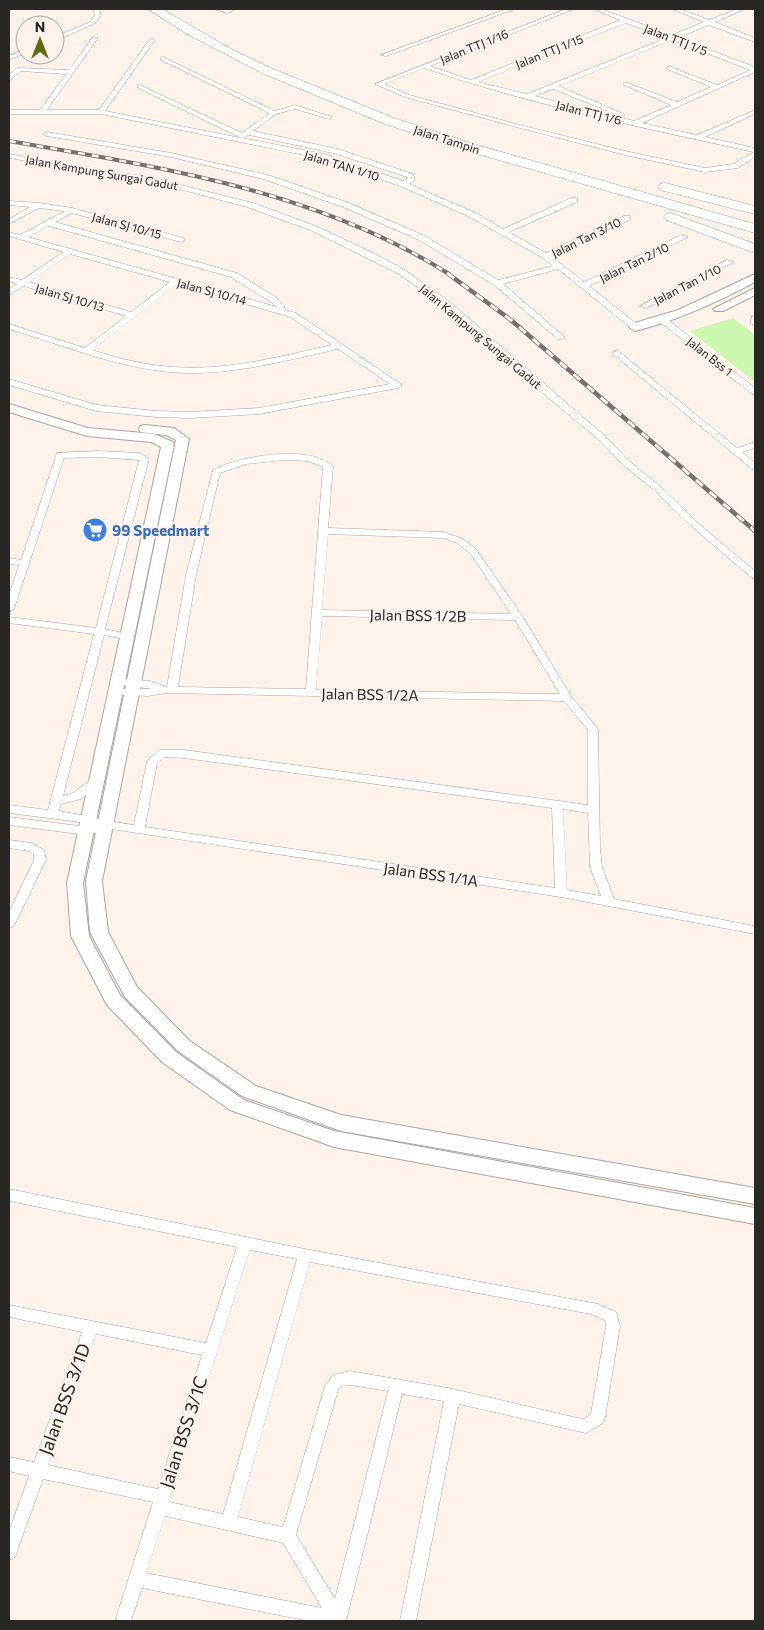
<svg xmlns="http://www.w3.org/2000/svg" width="764" height="1630" viewBox="0 0 764 1630" font-family="Commissioner,sans-serif">
	<rect width="100%" height="100%" fill="#fff2eb"/>
	<path fill="#ccf7ae" d="M733,318L755,335V382L690,331Z"/>
	<g fill="none" stroke-linecap="round" stroke-linejoin="round">
		<defs>
			<g id="street">
				<path d="M93,9H99L101,15L94,24L55,41V37L90,22L95,15Z"/>
				<path d="M214,9H236L227,13Z"/>
				<path d="M507,9H515L386,56L381,55Z"/>
				<path d="M566,9H574L430,66L471,80L620,20L593,9H601L672,35L704,22L672,9H680L709,20L737,9H745L715,22L755,38V42L709,25L678,38L755,67V72L642,123L697,135L755,110V114L705,137L755,148V157L738,168L705,172L625,155L520,128L405,97L375,84ZM626,23L666,38L527,94L478,82ZM672,40L750,70L717,85L671,67H667V69L711,87L677,102L628,83H624V85L671,105L634,121L535,96L553,89L620,116H624V114L559,86ZM424,68C532,105 643,128 754,152L733,164L705,168L625,151L524,126L409,95L384,84Z"/>
				<path d="M93,37L98,38L47,110H99L150,39L152,38L155,40L105,111L241,138L138,88V86L140,85L242,133L269,113L161,60L160,59L163,57L275,111L295,105L332,117L329,119L295,109L276,114L253,131L338,149L413,174L415,180L409,184L476,213L503,229L571,198H577V202L509,232L546,253L624,216H630V220L551,256L584,282L681,235L688,237L589,286L638,325V329H632L558,269L503,284L565,337L561,339H558L494,285L419,240L343,207L263,179L171,157L47,136L43,134L47,132L171,153L268,175L349,203L425,236L498,280L553,266L543,258L470,217L400,186L319,158L101,114H9V110H40L66,74L21,71L9,81V75L17,68L69,70ZM249,135L333,153L407,177V179L403,181L324,154L242,138Z"/>
				<path d="M25,49V53L9,60V56Z"/>
				<path d="M9,154L153,178L253,203L316,226L377,255L405,270L450,302L606,437L628,460L661,487L698,523L755,571V579L752,578L692,527L655,491L622,464L600,441L544,394L511,363L444,306L399,274L310,230L247,207L153,182L9,158Z"/>
				<path d="M9,201L40,203L72,208L184,238L185,240L181,242L72,213L55,222L237,273L277,298L284,305L285,310L296,313L402,385L398,388L259,414L190,418L156,417L96,411L9,385V379L97,405L156,411L190,412L259,408L390,384L338,349C288,360 237,374 185,373C124,371 66,346 9,329V324L85,348L126,316L24,286L9,295V289L17,284L9,281V277L22,280L63,252L9,236V232L20,235L65,211L39,208L9,224V219L30,207L9,205ZM49,226L231,277L271,302L277,307L28,237ZM70,254L170,282L131,312L29,282ZM177,284L290,317L332,345C277,357 220,373 163,366C139,364 115,357 92,350Z"/>
				<path d="M727,260L734,262L647,308L640,306Z"/>
				<path d="M752,316H755V325L751,323Z"/>
				<path d="M661,319H667L755,388V395L752,394L661,323Z"/>
				<path d="M617,350L737,448L755,442V448L742,452L755,463V470L752,469L614,355L613,353Z"/>
				<path d="M98,451L140,453L149,459L105,629L132,635L133,637L128,640L104,635L63,796L73,793L93,778L97,777L103,781L81,799L61,804L59,811C85,815 109,822 134,825L147,761L159,750H184L588,805V730L564,701L166,693L148,696L112,694L111,692L112,690L116,689H153L114,684L113,682L114,680L118,679L150,681L167,687L186,575L213,470C238,456 310,444 333,466L328,528L444,532L463,539L476,549L523,617L571,696L598,729L600,849L602,867L614,899L755,926V934L561,897L98,827L100,829L98,832L87,835L9,825V817L87,827L94,825L88,823L9,813V805L48,810L94,634L9,623V617L96,628L139,460L98,457L64,458L14,609L9,612V595L19,565L9,564V558L21,560L57,453ZM285,460L308,461L323,467L306,689L178,687L196,575L220,473L246,464ZM328,534L443,538L457,543L470,553L511,614L322,610ZM322,616L515,620L560,694L316,690ZM165,757L184,758L552,808L555,888L145,827L157,763ZM563,809L588,813L590,867L601,896L567,890Z"/>
				<path d="M9,840L32,843L44,850L46,860L15,924L13,927L9,928V912L34,860V855L29,851L9,848Z"/>
				<path d="M9,1189L305,1249L598,1304L616,1312L620,1326L605,1418L603,1423L586,1433L459,1404L416,1621H400L444,1401L402,1394L346,1621H309L142,1588L131,1621H115L153,1502L43,1479L15,1557L9,1560V1531L29,1476L9,1471V1457L34,1462L82,1332L9,1317V1305L206,1343L237,1247L9,1201ZM250,1250L297,1259L223,1514L169,1502ZM310,1262L591,1314L605,1320L606,1326L591,1414L584,1419L573,1417L453,1389L350,1371L333,1375L325,1386L283,1527L238,1517ZM96,1334L202,1355L158,1489L48,1465ZM350,1385L388,1391L335,1599L296,1535L338,1390L342,1386ZM165,1516L283,1543L322,1608L146,1573Z"/>
			</g>
			<g id="secondary">
				<path d="M755,274V282C716,303 678,320 635,331L629,327L631,324L678,310Z"/>
				<path d="M755,288V295L723,311H715L713,309Z"/>
				<path d="M9,404L88,428L154,434L173,442L174,445L83,883L89,936L120,995L176,1052L244,1100L334,1131L755,1208V1224L334,1147L230,1110L162,1062L107,1005L71,936L67,883L161,447L151,442L87,436L9,412Z"/>
				<path d="M145,425L174,428L189,439L102,881L108,932L137,987L190,1041L256,1086L341,1115L755,1188V1204L341,1131L242,1096L178,1051L125,997L90,932L86,881L176,440L166,435L140,432L139,429L140,426Z"/>
			</g>
			<g id="highway">
				<path d="M148,9H162L233,50L273,69L394,118L477,145L755,224V233L467,151L385,124L264,74L187,34Z"/>
				<path d="M665,183L755,206V214L660,190L658,187L660,184Z"/>
				<path d="M671,213L755,244V253L666,220L664,217L666,214Z"/>
			</g>
		</defs>
		<use href="#street" stroke="#b0a49e" stroke-width="1"/>
		<use href="#secondary" stroke="#b0a49e" stroke-width="2"/>
		<use href="#highway" stroke="#b0a49e" stroke-width="1"/>
		<use href="#street" fill="#fff" fill-rule="evenodd"/>
		<use href="#secondary" fill="#fff" fill-rule="evenodd"/>
		<use href="#highway" fill="#fff" fill-rule="evenodd"/>
		<defs>
			<path id="rail-far1" d="M9,141C160,167 318,191 449,274"/>
			<path id="rail" d="M447,273L511,320L755,531"/>
		</defs>
		<use href="#rail-far1" stroke="#77706b" stroke-width="4"/>
		<use href="#rail" stroke="#77706b" stroke-width="4.5"/>
		<use href="#rail-far1" stroke="#fff2eb" stroke-width="2.5" stroke-dasharray="7" stroke-linecap="butt"/>
		<use href="#rail" stroke="#fff2eb" stroke-width="3" stroke-dasharray="9" stroke-linecap="butt"/>
	</g>
	<defs>
		<symbol id="supermarket-disc" viewBox="-11 -11 22 22"><circle r="9.5" fill="#3f7fe0" stroke="#fff2eb"/><path d="M-6-5.5h2.5l.6 2H6L4.5 2H-2.5L-4.4-4H-6ZM-1.5 3.2a1.3 1.3 0 1 0 .1 0ZM3 3.2a1.3 1.3 0 1 0 .1 0Z" fill="#fff"/></symbol>
	</defs>
	<g fill-rule="evenodd">
		<use href="#supermarket-disc" x="81" y="516" width="28" height="28"/>
	</g>
	<g text-anchor="middle" dominant-baseline="central" stroke-width="4.5" stroke-linejoin="round" paint-order="stroke">
		<g font-size="12" fill="#2a2623" stroke="#fff2eb">
			<text transform="translate(676 39) rotate(21)">Jalan TTJ 1/5</text>
			<text transform="translate(474 46) rotate(-22)">Jalan TTJ 1/16</text>
			<text transform="translate(549 51) rotate(-22)">Jalan TTJ 1/15</text>
			<text transform="translate(589 112) rotate(14)">Jalan TTJ 1/6</text>
			<text transform="translate(447 139) rotate(18)">Jalan Tampin</text>
			<text transform="translate(342 165) rotate(17)">Jalan TAN 1/10</text>
			<text transform="translate(102 172) rotate(10)">Jalan Kampung Sungai Gadut</text>
			<text transform="translate(127 225) rotate(15)">Jalan SJ 10/15</text>
			<text transform="translate(586 237) rotate(-26)">Jalan Tan 3/10</text>
			<text transform="translate(634 262) rotate(-26)">Jalan Tan 2/10</text>
			<text transform="translate(687 284) rotate(-27)">Jalan Tan 1/10</text>
			<text transform="translate(212 291) rotate(15)">Jalan SJ 10/14</text>
			<text transform="translate(70 297) rotate(16)">Jalan SJ 10/13</text>
			<text transform="translate(481 336) rotate(40)">Jalan Kampung Sungai Gadut</text>
			<text transform="translate(710 356) rotate(38)">Jalan Bss 1</text>
		</g>
		<g font-size="15" font-weight="bold" fill="#366cbe" stroke="#fff2eb" text-anchor="start">
			<text x="112" y="530">99 Speedmart</text>
		</g>
		<g font-size="15" fill="#2a2623" stroke="#fff2eb">
			<text transform="translate(418 615) rotate(1)">Jalan BSS 1/2B</text>
			<text transform="translate(370 694) rotate(1)">Jalan BSS 1/2A</text>
			<text transform="translate(431 874) rotate(8)">Jalan BSS 1/1A</text>
		</g>
		<g font-size="18" fill="#2a2623" stroke="#fff2eb">
			<text transform="translate(64 1399) rotate(-70)">Jalan BSS 3/1D</text>
			<text transform="translate(183 1432) rotate(-72)">Jalan BSS 3/1C</text>
		</g>
	</g>
	<rect width="764" height="1630" fill="none" stroke="#2a2623" stroke-width="20"/>
	<g transform="translate(40 40)"><circle r="24" fill="#fff2eb" stroke="#aaa09b"/>
	<path d="M0-4L9 19L0 12L-9 19Z" fill="#5a6a15"/>
	<text y="-8" font-size="14" font-weight="bold" text-anchor="middle" fill="#2a2623">N</text>
	</g>
</svg>
